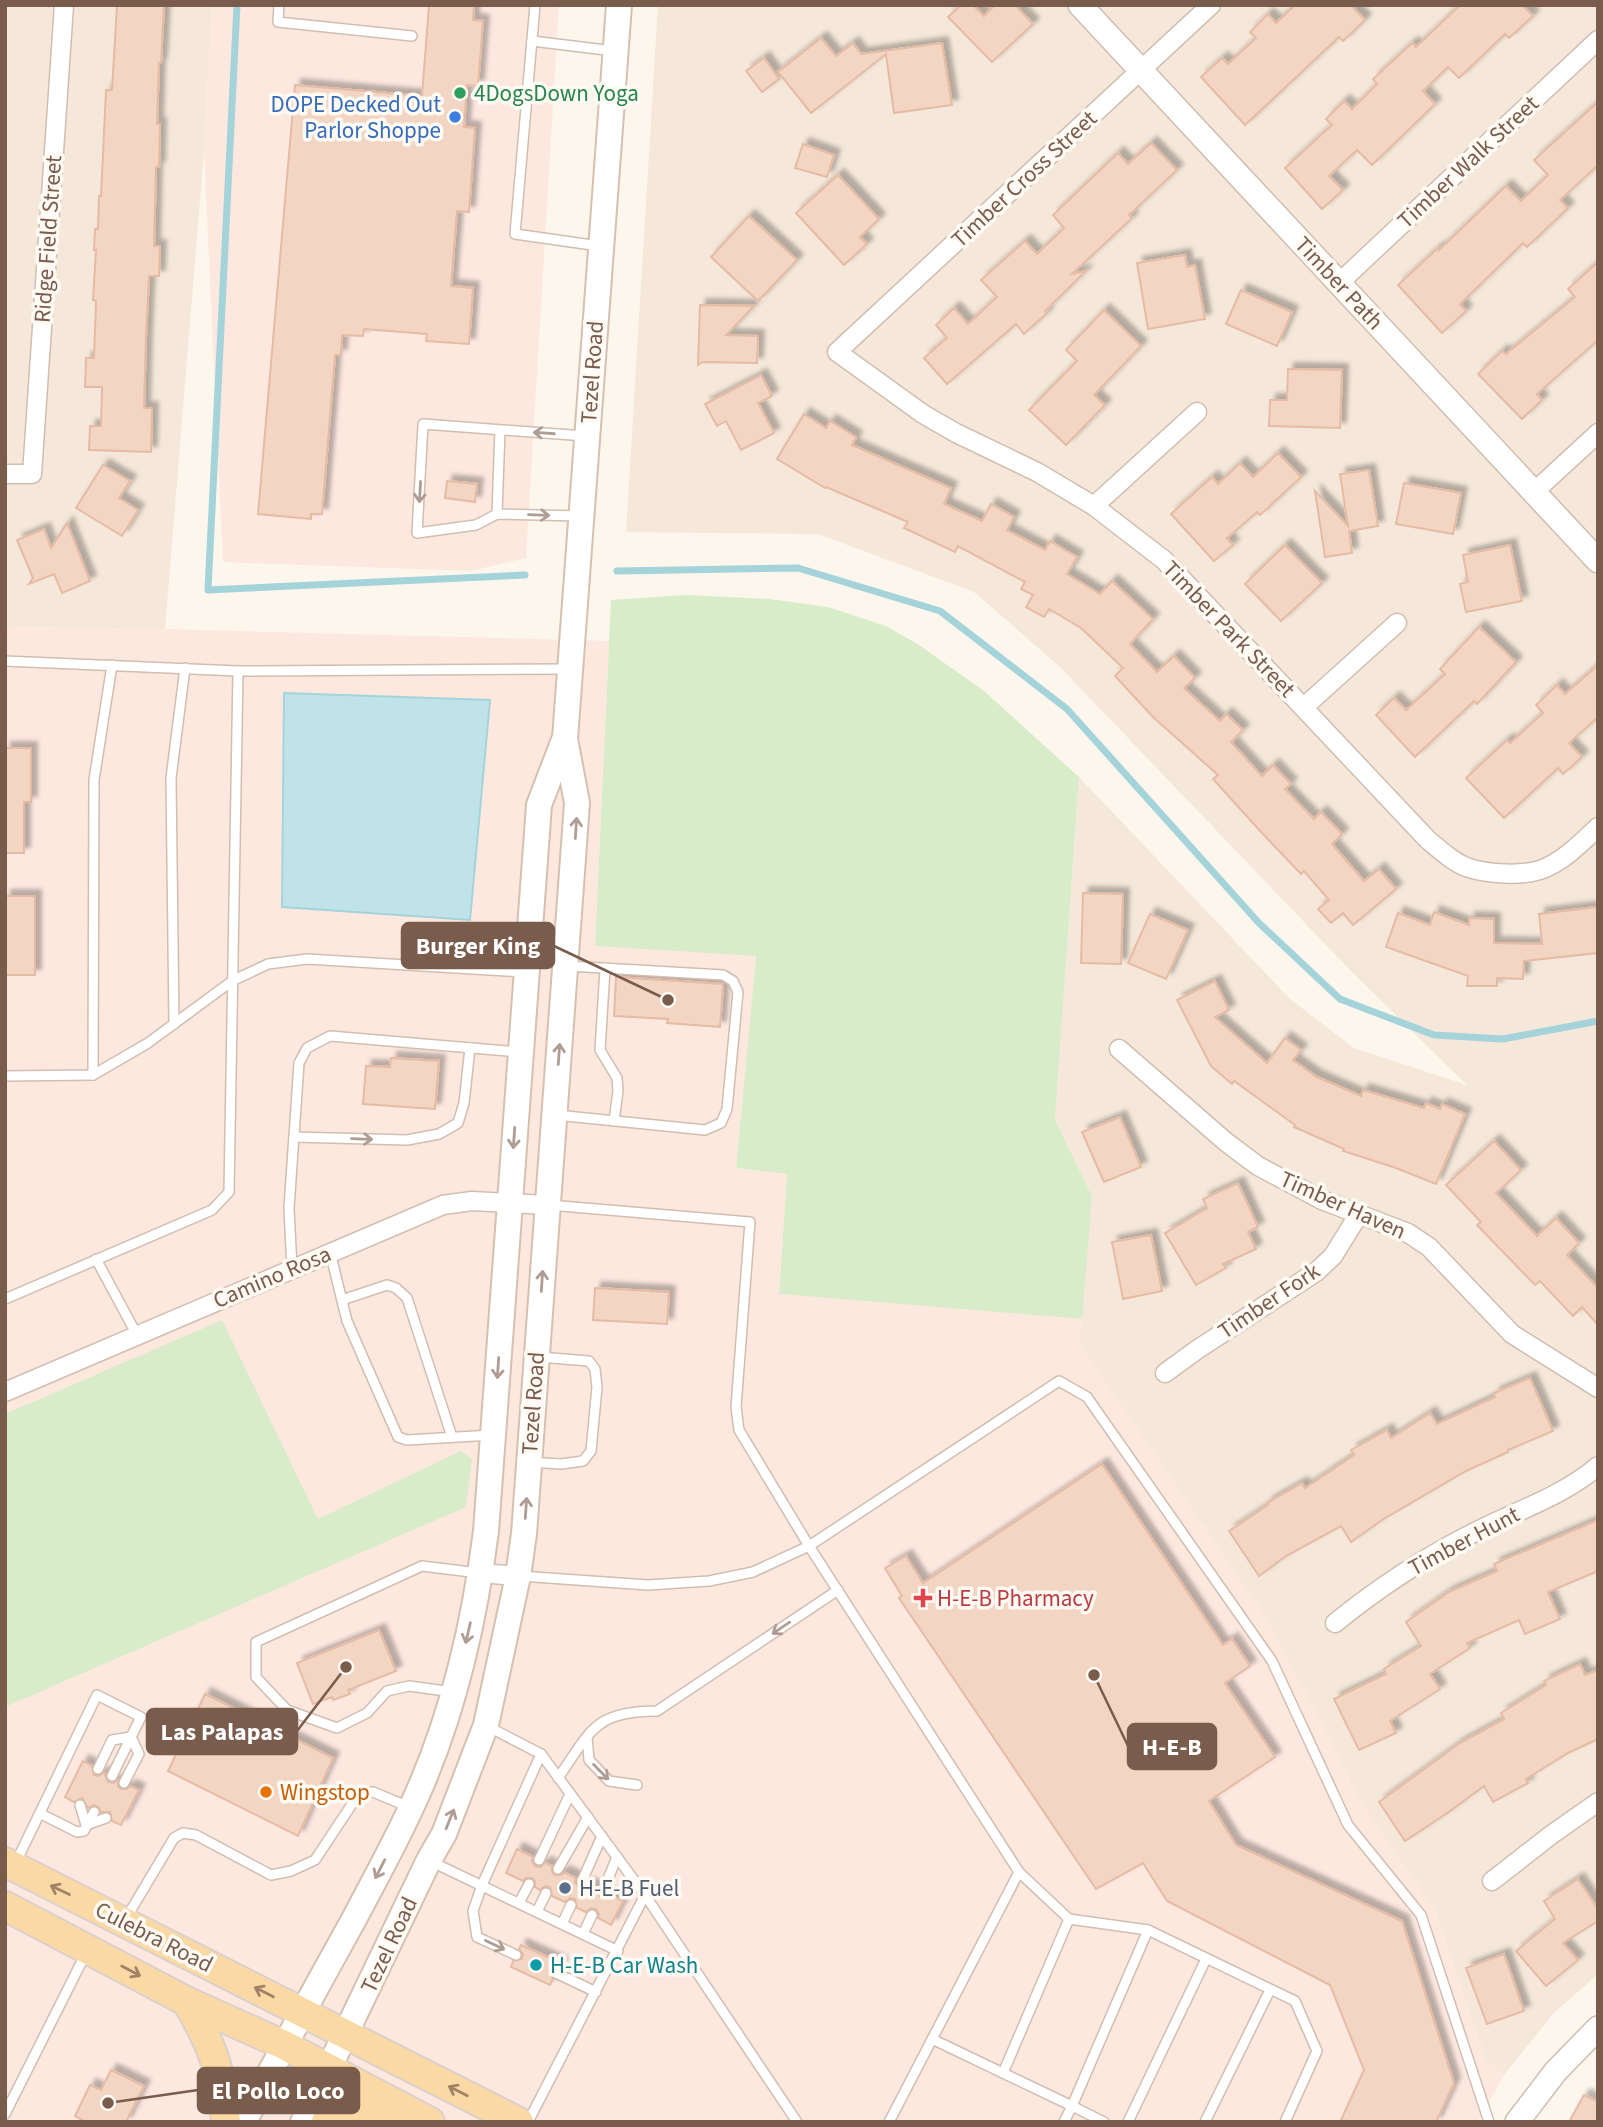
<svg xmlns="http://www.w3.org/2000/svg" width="1603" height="2127" viewBox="0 0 1603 2127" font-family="'Source Sans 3',sans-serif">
	<defs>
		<filter id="shadow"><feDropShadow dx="6" dy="-6" stdDeviation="2" flood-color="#0004"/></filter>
	</defs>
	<rect width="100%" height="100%" fill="#fdf6ec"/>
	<g fill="#f5e8da">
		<path d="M5,5H212L204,151L165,629L5,627Z"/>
		<path d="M658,5H1598V1974L1553,2014L1504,2075L1486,2061L1437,1914L1363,1806L1268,1621L1078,1342L1092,1196L1055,1120L1079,777L1290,999L1354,1048L1467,1085L1350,970L1059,666L974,592L818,534L626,532Z"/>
	</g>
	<g fill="#fde8e0">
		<path d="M212,5H559L526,558L470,571L223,562L204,151Z"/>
		<path d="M5,627L165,629L609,641L595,946L756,955L736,1168L787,1174L779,1294L1082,1319L1078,1342L1268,1621L1363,1806L1437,1914L1486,2061L1504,2075L1478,2122H5Z"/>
	</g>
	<g fill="#d8ecc9">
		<path d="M686,595L769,599L828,607L886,626L919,645L984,691L1079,777L1055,1120L1092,1196L1082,1319L779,1294L787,1174L736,1168L756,956L595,946L611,600Z"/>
		<path d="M222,1320L318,1519L461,1451L472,1459L466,1507L5,1707V1414Z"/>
	</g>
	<path fill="#bfe3e8" stroke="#a5d3da" stroke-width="2" d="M284,693L490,700L470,920L282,907Z"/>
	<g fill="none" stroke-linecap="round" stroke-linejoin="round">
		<g stroke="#a5d3da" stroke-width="7">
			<path d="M237,5L208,590L525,575"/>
			<path d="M617,571L798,568L940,611L1067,709L1259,923L1340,999L1434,1035L1503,1039L1598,1021"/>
		</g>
	</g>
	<g fill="#f3d5c3" stroke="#e6bba3" stroke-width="2" filter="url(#shadow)">
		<path d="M117,5H164L161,63H159L157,124H160L159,167H156L154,246H160L159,276H149L146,337L144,408H152L151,452L89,450L90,426H101L102,387H85L86,358H94L96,301L93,300L96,250H94L95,229H98L99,196H101L106,90H112Z"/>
		<path d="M429,5H474L473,20L483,21L478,86L467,85L464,127L475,128L469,212L457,211L451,286L473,288L469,344L426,341L427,334L364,329L363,336L342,335L341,355H335L322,514H311V519L258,514L295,85L422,96Z"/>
		<path d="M961,5H973L984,16L995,5H1015L1033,24L992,62L948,17Z"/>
		<path d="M1295,5H1351L1365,20L1343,41L1339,37L1245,125L1201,77L1222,58L1228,64L1256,38L1250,32L1268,14L1276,23Z"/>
		<path d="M1460,5H1522L1533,16L1509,38L1505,34L1459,78L1448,67L1423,91L1435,104L1372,165L1357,150L1329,176L1343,190L1322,209L1285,168L1332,125L1326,119L1344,101L1352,109L1377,84L1373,79L1412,43L1416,47Z"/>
		<path d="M821,38L836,56L853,43L861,54L942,43L952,105L894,113L886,54L811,113L778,72Z"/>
		<path d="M764,58L779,79L762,92L746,71Z"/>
		<path d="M1598,102V165L1560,200L1568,208L1527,247L1523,243L1460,304L1466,311L1442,333L1398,285L1438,248L1439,250L1506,186L1521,201L1548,175L1534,160Z"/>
		<path d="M1151,143L1177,170L1129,215L1132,218L1072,274L1086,271L1045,311L1047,313L1024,334L1016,324L947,384L924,358L947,338L936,325L954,308L968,324L997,297L981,280L1025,241L1037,254L1064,228L1053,215L1118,153L1128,164Z"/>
		<path d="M803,144L834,155L827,177L795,168Z"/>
		<path d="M838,175L879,219L860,237L867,244L844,265L796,213Z"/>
		<path d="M749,216L797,260L758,301L711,257Z"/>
		<path d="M1185,255L1187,267L1195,265L1205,319L1148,329L1137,263Z"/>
		<path d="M1598,262V340L1537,394L1542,400L1522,419L1478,374L1502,351L1506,354L1575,297L1568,289Z"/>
		<path d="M1241,290L1292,312L1277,346L1226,324Z"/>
		<path d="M700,305L754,306L726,335L758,336L757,363L702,362L698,365Z"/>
		<path d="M1104,310L1141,346L1094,395L1105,405L1066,445L1029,410L1077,361L1066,350Z"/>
		<path d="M1288,369L1342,370L1340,428L1269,426L1270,400H1287Z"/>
		<path d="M761,375L772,396L758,403L774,433L741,450L726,421L717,426L705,404Z"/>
		<path d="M804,414L826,428L830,421L856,437L852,445L951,488L944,504L982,521L991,504L1014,517L1007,530L1045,550L1050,541L1077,557L1067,574L1100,594L1112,581L1153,619L1130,644L1157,672L1174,656L1195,678L1184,688L1220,721L1226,714L1243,730L1231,742L1262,776L1273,765L1291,784L1285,789L1314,819L1321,812L1342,834L1332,844L1364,881L1379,869L1396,889L1353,925L1343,913L1331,923L1318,909L1329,900L1304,871L1301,874L1262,833L1213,779L1218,775L1153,717L1115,676L1123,668L1081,628L1049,609L1044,617L1026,607L1033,595L1021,589L1025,582L958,546L955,552L904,528L908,522L826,487L825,488L777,459Z"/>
		<path d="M1278,453L1301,477L1260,515L1257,512L1227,538L1233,545L1214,561L1171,514L1212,477L1218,484L1240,463L1253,477Z"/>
		<path d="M103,465L130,481L119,498L138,510L122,536L76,508Z"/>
		<path d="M1369,470L1378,526L1349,531L1352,553L1325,557L1315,491L1348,526L1340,474Z"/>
		<path d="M447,481L477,484L475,502L445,498Z"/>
		<path d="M1404,483L1461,493L1453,534L1396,524Z"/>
		<path d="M67,523L90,581L62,593L54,574L29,584L33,578L17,540L44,529L51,548Z"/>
		<path d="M1285,545L1322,583L1281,621L1245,584Z"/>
		<path d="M1510,545L1522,601L1466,612L1460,584L1468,582L1463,555Z"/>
		<path d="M1479,627L1516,662L1477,704L1474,701L1415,757L1376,715L1394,698L1406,710L1445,674L1440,669Z"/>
		<path d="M1598,665V717L1569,743L1582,757L1563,774L1558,768L1504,818L1466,778L1507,740L1510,743L1543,713L1536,705L1557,685L1565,694Z"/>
		<path d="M5,748H31V802H24V853H5Z"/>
		<path d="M1083,893L1123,894L1121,964L1081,963Z"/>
		<rect x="5" y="896" width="30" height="79"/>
		<path d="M1598,907V953L1524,961L1523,979L1497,978V986H1467L1468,976L1386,947L1398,913L1430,925L1434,912L1469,925V918L1494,919V943L1542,944L1539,914Z"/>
		<path d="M1150,914L1188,930L1166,979L1128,963Z"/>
		<path d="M616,977L723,984L720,1027L667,1023L668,1019L614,1016Z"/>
		<path d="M1215,981L1229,1010L1215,1017L1267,1063L1285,1038L1301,1050L1293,1060L1317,1077L1361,1096L1363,1090L1424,1108L1426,1103L1440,1109L1442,1104L1465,1114L1436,1184L1396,1168L1343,1151L1344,1149L1294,1127L1295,1125L1234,1081L1232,1084L1211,1066L1177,1000Z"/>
		<path d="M391,1058L439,1061L435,1109L363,1104L366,1066L390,1067Z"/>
		<path d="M1120,1117L1141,1167L1104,1182L1082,1132Z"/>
		<path d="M1494,1141L1521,1170L1496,1193L1537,1236L1556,1218L1579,1243L1567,1255L1598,1288V1325L1582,1307L1573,1316L1540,1281L1535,1285L1477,1225L1481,1222L1446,1185Z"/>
		<path d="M1238,1183L1258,1227L1248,1232L1256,1249L1223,1264L1226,1268L1196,1285L1165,1233L1207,1208L1203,1199Z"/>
		<path d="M1151,1235L1162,1291L1123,1299L1112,1242Z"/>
		<path d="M595,1288L669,1292L667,1324L593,1320Z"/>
		<path d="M1530,1378L1553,1431L1508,1450V1452L1466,1471L1382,1520L1351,1542L1341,1526L1286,1556L1259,1576L1229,1531L1268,1505L1267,1503L1302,1483L1305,1488L1354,1455L1351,1450L1387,1430L1391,1438L1430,1413L1437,1424L1495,1397L1494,1393Z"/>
		<path d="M1102,1464L1223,1645L1232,1639L1250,1666L1225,1683L1275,1757L1209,1801L1236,1845L1402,1921L1454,2083L1436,2122H1340L1364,2070L1330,1985L1167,1901L1143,1863L1096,1889L899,1598L902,1596L885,1568L906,1556L923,1583Z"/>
		<path d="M1598,1520V1571L1548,1592L1560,1619L1525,1634L1519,1620L1467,1643L1470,1648L1430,1674L1440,1689L1390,1721L1396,1733L1359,1750L1334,1699L1386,1674L1384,1669L1421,1646L1406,1622L1449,1592L1497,1571L1494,1564Z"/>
		<path d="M379,1630L396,1671L348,1690L350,1694L333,1700L332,1697L313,1704L297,1663Z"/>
		<path d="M1580,1664L1585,1675L1598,1670V1739L1568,1753L1526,1779L1528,1783L1493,1802L1484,1786L1446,1814L1405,1841L1379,1802L1460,1743L1504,1719L1501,1713L1546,1685L1544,1681Z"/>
		<path d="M205,1694L333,1758L298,1836L168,1771Z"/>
		<path d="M83,1761L92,1766L94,1775L99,1776L104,1772L108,1782L113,1783L118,1780V1786L121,1789H127L130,1786L139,1790L121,1825L112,1821L110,1812H101L99,1808L94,1805L88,1808L82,1798L74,1802L65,1797Z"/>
		<path d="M517,1849L533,1857L532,1861L535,1866L540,1867L545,1863L552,1866V1872L555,1875H561L564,1872L576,1878L575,1882L579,1887L583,1888L588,1884L597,1888L600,1897L605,1898L609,1894L623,1901L611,1925L598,1918L599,1914L596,1909L591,1908L586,1912L577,1908L575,1899L570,1898L565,1902L552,1896L550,1887L545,1886L540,1890L535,1887V1881L532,1878H526L523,1881L506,1873Z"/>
		<path d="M1578,1879L1598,1909V1921L1563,1943L1578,1960L1546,1986L1516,1951L1555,1919L1544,1901Z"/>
		<path d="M521,1945L561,1963L559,1967H553L549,1971L553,1979L550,1985L511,1967L513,1961L522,1959L523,1954L519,1949Z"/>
		<path d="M1504,1954L1524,2011L1487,2024L1466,1968Z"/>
		<path d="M111,2070L144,2086L126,2122H86L75,2116L90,2085L101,2090Z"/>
		<path d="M1584,2095L1598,2102V2122H1569Z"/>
	</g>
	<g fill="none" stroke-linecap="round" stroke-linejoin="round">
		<defs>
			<g id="service">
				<path d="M279,5L278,22L412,36"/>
				<path d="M535,5L515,234L599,246"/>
				<path d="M532,41L614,51"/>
				<path d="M497,514L500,430"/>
				<path d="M579,516L497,514L476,525L417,533L423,424L585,436"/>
				<path d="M5,661L238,671L568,669"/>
				<path d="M605,969L600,1050L617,1078L618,1091L614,1121"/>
				<path d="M174,1024L171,778L185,668"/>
				<path d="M93,1075L94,780L112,665"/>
				<path d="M5,1076L93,1075L148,1043L232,981L268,964L307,959L523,972"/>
				<path d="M556,1115L705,1130L721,1123L727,1109L738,992L733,981L723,975L568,966"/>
				<path d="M294,1137L407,1140L439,1134L458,1123L464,1103L470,1048"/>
				<path d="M549,1205L750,1222L736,1407L739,1430L809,1546L1019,1872L889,2122"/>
				<path d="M330,1252L347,1321L398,1437L407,1440L492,1435"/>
				<path d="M96,1259L137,1335"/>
				<path d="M292,1269L289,1208L299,1063L307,1048L330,1036L520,1052"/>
				<path d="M5,1299L212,1210L229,1192L238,671"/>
				<path d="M342,1300L387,1285L396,1288L407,1298L452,1437"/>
				<path d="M529,1462L561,1464L583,1461L591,1451L597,1387L595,1369L589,1361L539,1357"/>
				<path d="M520,1576L648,1585L709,1581L753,1572L809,1546L1059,1381L1087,1397L1272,1661L1348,1825L1421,1915L1489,2122"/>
				<path d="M453,1692L409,1686L387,1691L367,1713L337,1728L287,1710L256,1677V1642L422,1566L479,1573"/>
				<path d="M487,1726L541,1754L645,1895L797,2122"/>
				<path d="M587,1737L589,1760L609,1781L637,1785"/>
				<path d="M112,1776L131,1737"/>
				<path d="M558,1778C591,1731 594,1711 657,1711L838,1590"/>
				<path d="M124,1783L139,1754L131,1737"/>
				<path d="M80,1805L86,1825"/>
				<path d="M41,1814L77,1832L84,1831L94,1812"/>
				<path d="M86,1825L106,1818"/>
				<path d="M539,1860L570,1794"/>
				<path d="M430,1861L618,1951"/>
				<path d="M16,1862L97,1695L141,1717L131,1737L112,1740L98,1769"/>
				<path d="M558,1869L588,1817"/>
				<path d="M1019,1872L1069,1919L1148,1930L1295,2001L1317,2051L1285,2122"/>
				<path d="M582,1881L602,1836"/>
				<path d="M603,1891L617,1857"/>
				<path d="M519,1903L529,1884"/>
				<path d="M537,1912L546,1893"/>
				<path d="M125,1920L174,1838L183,1833L196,1835L271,1875L291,1871L315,1860L360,1792H373L409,1807"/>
				<path d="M562,1924L571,1905"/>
				<path d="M583,1934L592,1915"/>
				<path d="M516,1955L477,1937L473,1911L482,1885L541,1754"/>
				<path d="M556,1973L596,1992"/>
				<path d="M932,2039L1072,2106L1064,2122"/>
				<path d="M1003,2073L1069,1919"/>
				<path d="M5,2114L86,1953"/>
				<path d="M528,2122L645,1895"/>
				<path d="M1104,2122L1072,2106L1148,1930"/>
				<path d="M1128,2122L1206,1959"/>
				<path d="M1205,2122L1270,1990"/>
			</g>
			<g id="minor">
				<path d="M1211,5L837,352L923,414L956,433L1037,472L1094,506L1164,560L1428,840C1440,850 1454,863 1469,868C1488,874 1522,876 1540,870C1563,862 1581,843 1598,827"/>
				<path d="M1339,283L1598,40"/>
				<path d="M5,474H32L64,5"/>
				<path d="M1534,492L1598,433"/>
				<path d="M1094,506L1197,412"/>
				<path d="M1304,707L1397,623"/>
				<path d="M1119,1049L1226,1142L1258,1166L1322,1200L1408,1233L1429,1247L1512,1334L1598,1388"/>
				<path d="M1165,1373L1198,1349L1316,1272L1333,1256L1359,1214"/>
				<path d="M5,1392L443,1205L472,1201L548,1205"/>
				<path d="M481,1573L518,1576"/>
				<path d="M1335,1623C1378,1588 1425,1557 1475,1532C1516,1511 1563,1496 1598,1466"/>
				<path d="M1492,1881L1551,1835L1598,1802"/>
			</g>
			<g id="tertiary">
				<path d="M1080,5L1598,561"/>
				<path d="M1517,2122L1556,2071L1598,2028"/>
			</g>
			<g id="secondary">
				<path d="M244,2122C279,2054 316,1988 353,1921C376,1877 401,1833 420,1788C455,1707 475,1618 486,1531L539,805L564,740"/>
				<path d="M303,2122L429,1860L444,1834L486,1725L518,1576L524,1534L577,803L565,739L619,5"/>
			</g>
			<g id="primary">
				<path d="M5,1862L519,2122"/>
				<path d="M5,1906L186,2001L284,2045L430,2122"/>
				<path d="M186,2001C213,2045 221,2070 226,2122"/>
				<path d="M326,2122L361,2111L400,2106"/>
			</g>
		</defs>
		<use href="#service" stroke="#d1beb0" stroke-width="12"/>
		<use href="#minor" stroke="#d1beb0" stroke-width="21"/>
		<use href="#tertiary" stroke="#d1beb0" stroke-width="26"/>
		<use href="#secondary" stroke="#d6c0b0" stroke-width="28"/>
		<use href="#primary" stroke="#dad1cd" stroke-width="32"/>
		<use href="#service" stroke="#fff" stroke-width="9"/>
		<use href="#minor" stroke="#fff" stroke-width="18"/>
		<use href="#tertiary" stroke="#fff" stroke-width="23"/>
		<use href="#secondary" stroke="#fff" stroke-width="24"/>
		<use href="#primary" stroke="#fbd9a5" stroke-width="28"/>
	</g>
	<defs><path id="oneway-shaft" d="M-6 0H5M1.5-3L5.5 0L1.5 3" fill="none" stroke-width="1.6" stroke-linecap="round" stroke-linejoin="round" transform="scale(1.75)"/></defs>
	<g stroke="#af9d94">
		<use href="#oneway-shaft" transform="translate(544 433) rotate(-176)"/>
		<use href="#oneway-shaft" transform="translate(420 492) rotate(93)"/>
		<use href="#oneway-shaft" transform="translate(539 515) rotate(2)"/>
		<use href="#oneway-shaft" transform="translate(576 828) rotate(-86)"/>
		<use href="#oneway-shaft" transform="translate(559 1054) rotate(-86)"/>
		<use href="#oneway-shaft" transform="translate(514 1138) rotate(94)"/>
		<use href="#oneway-shaft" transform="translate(362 1139) rotate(2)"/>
		<use href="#oneway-shaft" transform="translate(542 1281) rotate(-86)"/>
		<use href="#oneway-shaft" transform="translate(498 1368) rotate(94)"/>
		<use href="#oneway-shaft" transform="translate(526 1508) rotate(-86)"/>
		<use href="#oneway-shaft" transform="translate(781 1628) rotate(146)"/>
		<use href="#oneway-shaft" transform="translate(468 1633) rotate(103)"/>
		<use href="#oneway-shaft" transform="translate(601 1772) rotate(45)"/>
		<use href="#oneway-shaft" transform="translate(450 1819) rotate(-68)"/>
		<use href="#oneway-shaft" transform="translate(380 1869) rotate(117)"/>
		<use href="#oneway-shaft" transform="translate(495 1945) rotate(25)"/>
	</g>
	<g stroke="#a18267">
		<use href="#oneway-shaft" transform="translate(60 1890) rotate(-154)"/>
		<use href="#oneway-shaft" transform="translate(131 1971) rotate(28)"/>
		<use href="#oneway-shaft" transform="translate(264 1992) rotate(-153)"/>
		<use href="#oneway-shaft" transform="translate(458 2091) rotate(-153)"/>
	</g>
	<circle fill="#2e9e5b" stroke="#fffaf3" stroke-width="2.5" cx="460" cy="93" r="7"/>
	<circle fill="#3f7fe0" stroke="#fffaf3" stroke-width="2.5" cx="455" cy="117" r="7"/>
	<path fill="#e0444e" stroke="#fffaf3" stroke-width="2.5" d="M919.5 1587.5h7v7h7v7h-7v7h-7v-7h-7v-7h7z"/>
	<circle fill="#e8710a" stroke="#fffaf3" stroke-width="2.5" cx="266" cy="1792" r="7"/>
	<circle fill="#5c6f8a" stroke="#fffaf3" stroke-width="2.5" cx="565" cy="1888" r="7"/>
	<circle fill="#0f9aa8" stroke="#fffaf3" stroke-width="2.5" cx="536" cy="1965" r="7"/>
	<g text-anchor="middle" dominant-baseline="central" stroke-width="7" stroke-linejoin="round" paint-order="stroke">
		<g font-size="23" fill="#27864d" stroke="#fffaf3" text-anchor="start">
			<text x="474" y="93">4DogsDown Yoga</text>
		</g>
		<g font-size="23" fill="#366cbe" stroke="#fffaf3" text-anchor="end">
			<text x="441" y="104">DOPE Decked Out<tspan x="441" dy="26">Parlor Shoppe</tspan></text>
		</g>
		<g font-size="23" fill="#7a5c4d" stroke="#fffaf3">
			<text transform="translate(1468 162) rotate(-43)">Timber Walk Street</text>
			<text transform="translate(1024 179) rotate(-43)">Timber Cross Street</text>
			<text transform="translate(48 239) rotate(-86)">Ridge Field Street</text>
			<text transform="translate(1339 283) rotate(47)">Timber Path</text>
			<text transform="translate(592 372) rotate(-86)">Tezel Road</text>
			<text transform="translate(1229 629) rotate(46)">Timber Park Street</text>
			<text transform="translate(1343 1205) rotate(24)">Timber Haven</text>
			<text transform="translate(272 1277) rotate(-23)">Camino Rosa</text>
			<text transform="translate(1269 1301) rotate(-34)">Timber Fork</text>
			<text transform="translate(533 1403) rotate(-86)">Tezel Road</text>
			<text transform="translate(1464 1541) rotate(-28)">Timber Hunt</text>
			<text transform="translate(154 1937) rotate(27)">Culebra Road</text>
			<text transform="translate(389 1945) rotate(-65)">Tezel Road</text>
		</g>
		<g font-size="23" fill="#be3a42" stroke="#fffaf3" text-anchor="start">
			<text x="937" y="1598">H-E-B Pharmacy</text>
		</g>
		<g font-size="23" fill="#c56008" stroke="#fffaf3" text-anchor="start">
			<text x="280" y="1792">Wingstop</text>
		</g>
		<g font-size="23" fill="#4e5e75" stroke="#fffaf3" text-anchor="start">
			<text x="579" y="1888">H-E-B Fuel</text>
		</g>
		<g font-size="23" fill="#0d838f" stroke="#fffaf3" text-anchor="start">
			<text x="550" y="1965">H-E-B Car Wash</text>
		</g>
	</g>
	<path fill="none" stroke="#7a5c4d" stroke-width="2.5" d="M668 1000L554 946M346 1667L297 1731M1094 1675L1128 1746M108 2103L198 2090"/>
	<g fill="#7a5c4d" stroke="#fffaf3" stroke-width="2.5">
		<circle cx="668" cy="1000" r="7"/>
		<circle cx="346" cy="1667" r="7"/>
		<circle cx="1094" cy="1675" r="7"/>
		<circle cx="108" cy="2103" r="7"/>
	</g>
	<g fill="#7a5c4d" stroke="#7a5c4d" stroke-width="2.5">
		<rect x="402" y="923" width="152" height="45" rx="7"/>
		<rect x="147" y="1709" width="150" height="45" rx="7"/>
		<rect x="1128" y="1724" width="88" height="45" rx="7"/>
		<rect x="198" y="2068" width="161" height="45" rx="7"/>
	</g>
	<g font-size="24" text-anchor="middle" font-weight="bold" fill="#fff">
		<text x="478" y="954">Burger King</text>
		<text x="222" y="1740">Las Palapas</text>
		<text x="1172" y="1755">H-E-B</text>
		<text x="278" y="2099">El Pollo Loco</text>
	</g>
	<rect width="1603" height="2127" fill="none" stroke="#7a5c4d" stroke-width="14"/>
</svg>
